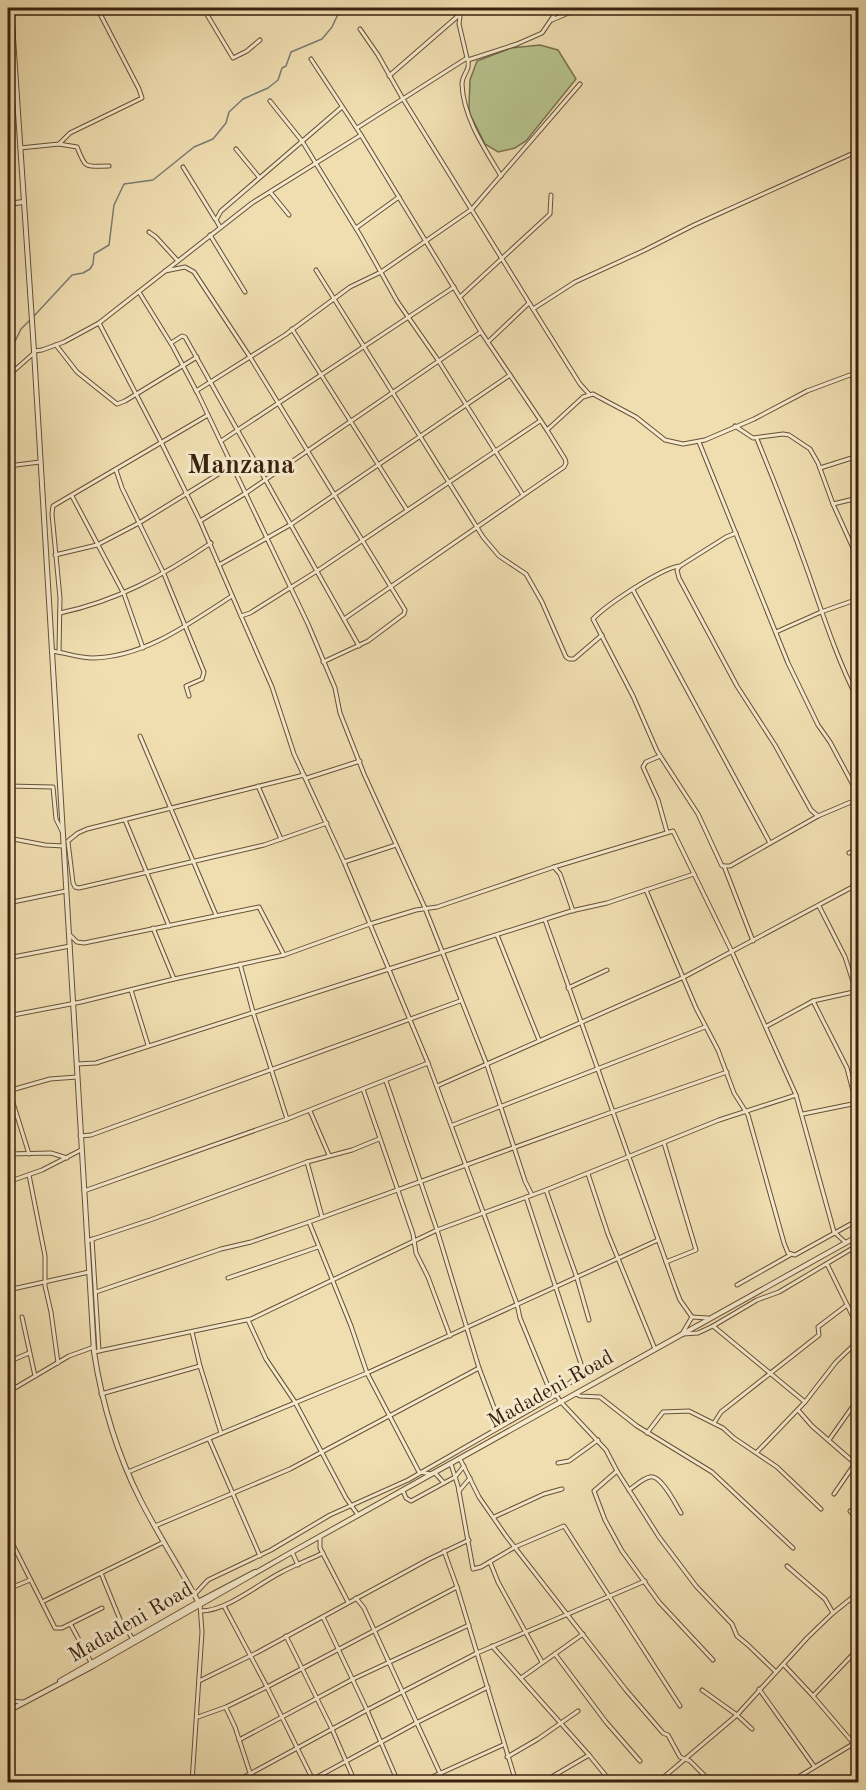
<svg xmlns="http://www.w3.org/2000/svg" width="866" height="1790" viewBox="0 0 866 1790" font-family="'Old Standard TT',serif">
	<rect width="100%" height="100%" fill="#f0deb1"/>
	<filter id="stains"><feTurbulence type="fractalNoise" baseFrequency=".00333" numOctaves="4"/><feColorMatrix values="0 0 0 0 .2 0 0 0 0 .09 0 0 0 0 .02 0 0 0 .5 -.17"/></filter>
	<radialGradient id="worn" r=".72"><stop offset=".6" stop-color="#630" stop-opacity="0"/><stop offset="1" stop-color="#630" stop-opacity=".3"/></radialGradient>
	<path fill="#b7c28d" stroke="#78724e" stroke-width="1.5" d="M540,45L558,50L576,79L526,141L515,148L498,152L485,144L470,114L469,107L470,80L477,61L511,48Z"/>
	<g fill="none" stroke-linecap="round" stroke-linejoin="round">
		<g stroke="#787c74" stroke-width="1.5">
			<path d="M34,316L72,275L83,273L90,269L93,264L94,254L109,245L114,205L124,184L153,180L194,147L213,139L226,123L229,112L243,99L268,88L278,80L282,68L286,66L291,52L322,39L332,27L339,12L344,11L345,8"/>
			<path d="M8,356L21,329L31,319"/>
		</g>
		<defs>
			<g id="minor">
				<path d="M203,8L233,58L247,51L260,40"/>
				<path d="M552,20L580,8"/>
				<path d="M360,29L378,55L403,99L538,317L580,384L589,394"/>
				<path d="M467,58C472,69 462,74 462,84C463,117 485,149 501,176"/>
				<path d="M311,59L361,135"/>
				<path d="M468,60L517,44L542,33L559,8"/>
				<path d="M389,76L458,16"/>
				<path d="M270,101L302,141L360,235L397,301L438,360L523,495"/>
				<path d="M357,128L467,58L459,24L461,8"/>
				<path d="M59,144L77,147C86,170 85,166 109,166"/>
				<path d="M20,148L59,144L70,133L142,98L139,89L97,8"/>
				<path d="M236,149L259,177"/>
				<path d="M183,167L215,219"/>
				<path d="M271,193L289,215"/>
				<path d="M220,227L216,220L221,211L342,107"/>
				<path d="M356,228L399,197"/>
				<path d="M149,232L156,237L177,260"/>
				<path d="M210,235L245,292"/>
				<path d="M316,270L483,537L499,556L526,574L542,602L566,657L569,659H574L602,635"/>
				<path d="M165,271L185,267L194,272L250,357L405,610L404,614L368,641L323,662"/>
				<path d="M139,292L173,347L198,394L308,624L335,688L340,713L364,774L425,908L487,1065L525,1181L532,1195"/>
				<path d="M460,297L550,214L551,195"/>
				<path d="M533,309L575,282L645,250L694,225L858,151"/>
				<path d="M99,323L161,442L200,521L241,616L250,613L317,571L540,421"/>
				<path d="M292,329L407,510"/>
				<path d="M488,342L529,303"/>
				<path d="M171,343L182,336L185,337L359,646"/>
				<path d="M56,345L77,372L117,404L125,401L197,357"/>
				<path d="M34,351L42,350L64,342L99,323L252,203L361,135L481,332L547,430L583,397L593,394L636,417L665,440L683,444L705,440L754,419L807,391L858,372"/>
				<path d="M8,376L34,353"/>
				<path d="M196,391L285,335L350,287L381,272L472,209L580,84"/>
				<path d="M735,426L753,438L783,434L789,435L810,449L818,463L833,504L858,559"/>
				<path d="M757,439C775,483 792,527 808,572C823,615 837,659 858,700"/>
				<path d="M221,441L454,287"/>
				<path d="M699,442L788,663L818,725L830,742L852,783L858,791"/>
				<path d="M8,466L40,462"/>
				<path d="M820,468L858,456"/>
				<path d="M116,470L122,488L164,574L204,672L202,679L186,686L189,696"/>
				<path d="M72,496L124,594L143,648"/>
				<path d="M833,504L858,498"/>
				<path d="M200,521L246,493L481,332"/>
				<path d="M736,533L726,537L680,566C663,567 606,605 593,619L633,696L657,751L698,814L722,866H730L818,816L858,799"/>
				<path d="M55,555L97,545L139,523L233,465"/>
				<path d="M219,565L290,525L510,375"/>
				<path d="M679,567L677,570L679,578L737,686L775,745L811,810L818,816"/>
				<path d="M633,590L770,843"/>
				<path d="M60,613C117,601 164,575 211,543"/>
				<path d="M241,616L272,687L294,754L344,862L428,1063L517,1304L520,1318L550,1391L556,1395L561,1402L606,1450L617,1471L659,1537L696,1586L732,1624L737,1636L748,1645L776,1672"/>
				<path d="M344,619L564,467L566,463L565,459L547,430"/>
				<path d="M776,632L821,612L858,599"/>
				<path d="M52,651C66,653 79,658 93,658C145,657 190,623 232,596"/>
				<path d="M59,652L60,598L52,514L53,506L208,415"/>
				<path d="M140,736L216,915"/>
				<path d="M660,756L646,762L643,767L658,800L667,832"/>
				<path d="M307,778L360,761"/>
				<path d="M8,786L53,787L56,819L62,831"/>
				<path d="M258,786L281,839"/>
				<path d="M125,820L169,926"/>
				<path d="M8,838L45,845L64,846"/>
				<path d="M68,841L78,833L87,829L304,775"/>
				<path d="M68,842L73,883L75,887L79,888L264,845L327,823"/>
				<path d="M849,853L858,848"/>
				<path d="M344,862L396,845"/>
				<path d="M724,866L753,941"/>
				<path d="M554,867L560,874L573,911"/>
				<path d="M646,890L696,1008L718,1050L734,1093L748,1115L784,1243L788,1253L795,1255L858,1220"/>
				<path d="M8,903L66,891"/>
				<path d="M819,906L845,957L856,991"/>
				<path d="M545,920L675,1287L680,1300L692,1317"/>
				<path d="M153,928L174,979"/>
				<path d="M69,934L77,942L84,943L259,907L284,955"/>
				<path d="M497,935L539,1040"/>
				<path d="M8,958L70,946"/>
				<path d="M240,964L253,1012L287,1119"/>
				<path d="M568,988L607,970"/>
				<path d="M131,990L148,1045"/>
				<path d="M813,1001L847,1068L858,1110"/>
				<path d="M8,1016L81,1002L174,979L284,955L370,924L416,910L437,907L554,867L673,831L732,952L796,1095L834,1232L845,1242"/>
				<path d="M767,1026L813,1001L858,991"/>
				<path d="M77,1064L96,1063L389,969L571,911L607,903L694,874"/>
				<path d="M386,1081L437,1230L479,1368L501,1426"/>
				<path d="M437,1086L684,977L858,884"/>
				<path d="M363,1089L413,1234L416,1253L428,1277L450,1336"/>
				<path d="M9,1090L29,1154"/>
				<path d="M8,1091L50,1079L77,1077"/>
				<path d="M310,1111L329,1155"/>
				<path d="M803,1114L857,1103"/>
				<path d="M453,1125L705,1027"/>
				<path d="M80,1136L91,1135L460,1001"/>
				<path d="M664,1143L696,1250L666,1262"/>
				<path d="M8,1154L51,1153L67,1158"/>
				<path d="M307,1162L322,1217"/>
				<path d="M588,1174L608,1234L655,1349"/>
				<path d="M29,1175L45,1256V1286L51,1312L58,1363"/>
				<path d="M8,1182L42,1170L81,1150"/>
				<path d="M546,1190L577,1278L589,1320"/>
				<path d="M84,1191L287,1119L428,1063"/>
				<path d="M309,1222L351,1326L367,1373L419,1472L431,1474"/>
				<path d="M92,1239L99,1351"/>
				<path d="M87,1241L150,1220L307,1162L352,1150L379,1139"/>
				<path d="M827,1264L858,1327"/>
				<path d="M228,1278L318,1247"/>
				<path d="M737,1285L790,1255"/>
				<path d="M8,1290L89,1272"/>
				<path d="M96,1292L221,1249L251,1242L309,1222L612,1112L727,1072"/>
				<path d="M22,1317L35,1376"/>
				<path d="M692,1317L708,1318"/>
				<path d="M248,1320L266,1359L295,1402L346,1498L358,1515"/>
				<path d="M713,1326L805,1402"/>
				<path d="M192,1332L200,1366L221,1433"/>
				<path d="M682,1334L692,1317"/>
				<path d="M683,1334L698,1333L713,1326L757,1300L779,1292L858,1245"/>
				<path d="M94,1352L251,1319L437,1230L546,1190L719,1120L796,1095"/>
				<path d="M8,1362L29,1353"/>
				<path d="M8,1392L69,1356L94,1347"/>
				<path d="M101,1394L200,1366"/>
				<path d="M576,1394L580,1396L600,1397L637,1426L712,1472L793,1548"/>
				<path d="M798,1410L812,1426L858,1466"/>
				<path d="M714,1423L721,1412L819,1335L818,1327L847,1305"/>
				<path d="M647,1433L663,1412L689,1411L723,1428L734,1438L777,1467L821,1509"/>
				<path d="M209,1439L260,1556"/>
				<path d="M829,1440L858,1399"/>
				<path d="M757,1452L805,1402L836,1362L858,1341"/>
				<path d="M460,1459L479,1497L506,1536L626,1690L663,1733L668,1735L680,1757L690,1761L711,1782"/>
				<path d="M558,1463L569,1461L598,1440"/>
				<path d="M451,1464L458,1486L473,1569L481,1567L515,1547L564,1526L680,1706"/>
				<path d="M617,1471L594,1491L605,1520L622,1551L659,1602L713,1660"/>
				<path d="M128,1472L367,1373L658,1240"/>
				<path d="M435,1473L444,1483"/>
				<path d="M629,1490C635,1486 643,1478 650,1477C661,1474 676,1505 681,1513"/>
				<path d="M403,1491L406,1498L411,1501L455,1477L464,1466"/>
				<path d="M459,1491L470,1478"/>
				<path d="M834,1494L858,1459"/>
				<path d="M850,1511L858,1520"/>
				<path d="M494,1517L544,1494L562,1489"/>
				<path d="M155,1526L290,1469L479,1368"/>
				<path d="M8,1535L55,1628H62L102,1608"/>
				<path d="M320,1536V1548L348,1602"/>
				<path d="M444,1551L457,1587L516,1782"/>
				<path d="M292,1552L298,1565"/>
				<path d="M490,1562L498,1582L542,1662"/>
				<path d="M787,1566L825,1599L833,1613"/>
				<path d="M101,1573L121,1622L133,1639"/>
				<path d="M8,1589L30,1580"/>
				<path d="M194,1595L208,1580L271,1550L330,1515L408,1480L556,1395L580,1374L582,1367L526,1197"/>
				<path d="M356,1598L364,1608L444,1782"/>
				<path d="M42,1602L164,1542"/>
				<path d="M224,1606L267,1687L314,1782"/>
				<path d="M201,1611C226,1611 257,1585 280,1573C294,1565 309,1560 323,1553"/>
				<path d="M323,1617L367,1710L398,1782"/>
				<path d="M71,1625L92,1664"/>
				<path d="M286,1636L332,1729L355,1782"/>
				<path d="M492,1646L589,1755L611,1782"/>
				<path d="M555,1654L606,1722L640,1761"/>
				<path d="M784,1665L813,1696L854,1744"/>
				<path d="M521,1678L583,1634"/>
				<path d="M199,1681L258,1652L429,1559L469,1540"/>
				<path d="M759,1689L814,1766"/>
				<path d="M702,1690L737,1715L752,1729"/>
				<path d="M813,1696L858,1649"/>
				<path d="M8,1701L23,1702"/>
				<path d="M226,1708L235,1727L253,1782"/>
				<path d="M198,1717L226,1707L267,1687L457,1587"/>
				<path d="M239,1740L351,1680L469,1625"/>
				<path d="M507,1757L538,1739L578,1711"/>
				<path d="M192,1782L202,1632L200,1605"/>
				<path d="M235,1782L367,1710L477,1653L645,1581"/>
				<path d="M308,1782L418,1722L488,1687"/>
				<path d="M421,1782L503,1745"/>
				<path d="M543,1782L589,1755"/>
				<path d="M658,1782L737,1715L808,1637L833,1613L858,1593"/>
				<path d="M790,1782L858,1741"/>
			</g>
			<g id="tertiary">
				<path d="M11,8L34,351L94,1352C102,1404 117,1454 141,1501C159,1536 181,1570 200,1605"/>
				<path d="M8,204L23,202"/>
				<path d="M60,1681L198,1602L255,1572"/>
				<path d="M8,1711L93,1666L292,1552L858,1236"/>
			</g>
		</defs>
		<use href="#minor" stroke="#685037" stroke-width="5"/>
		<use href="#tertiary" stroke="#685037" stroke-width="6"/>
		<use href="#minor" stroke="#f5eacc" stroke-width="3"/>
		<use href="#tertiary" stroke="#f5eacc" stroke-width="4"/>
	</g>
	<g text-anchor="middle" dominant-baseline="central" stroke-width="6" stroke-linejoin="round" paint-order="stroke">
		<g font-size="21" fill="#3a210e" stroke="#f5eacc">
			<text transform="translate(551 1390) rotate(-29)">Madadeni Road</text>
			<text transform="translate(131 1623) rotate(-30)">Madadeni Road</text>
		</g>
		<g font-size="27" font-weight="bold" fill="#3a210e" stroke="#f5eacc">
			<text x="241" y="465">Manzana</text>
		</g>
	</g>
	<rect width="866" height="1790" fill="none" stroke="#f0deb1" stroke-width="30"/>
	<rect x="9" y="9" width="848" height="1772" fill="none" stroke="#3a210e" stroke-width="3"/>
	<rect x="15" y="15" width="836" height="1760" fill="none" stroke="#3a210e" stroke-width="1.5"/>
	<rect width="100%" height="100%" filter="url(#stains)"/>
	<rect width="100%" height="100%" fill="url(#worn)"/>
</svg>
